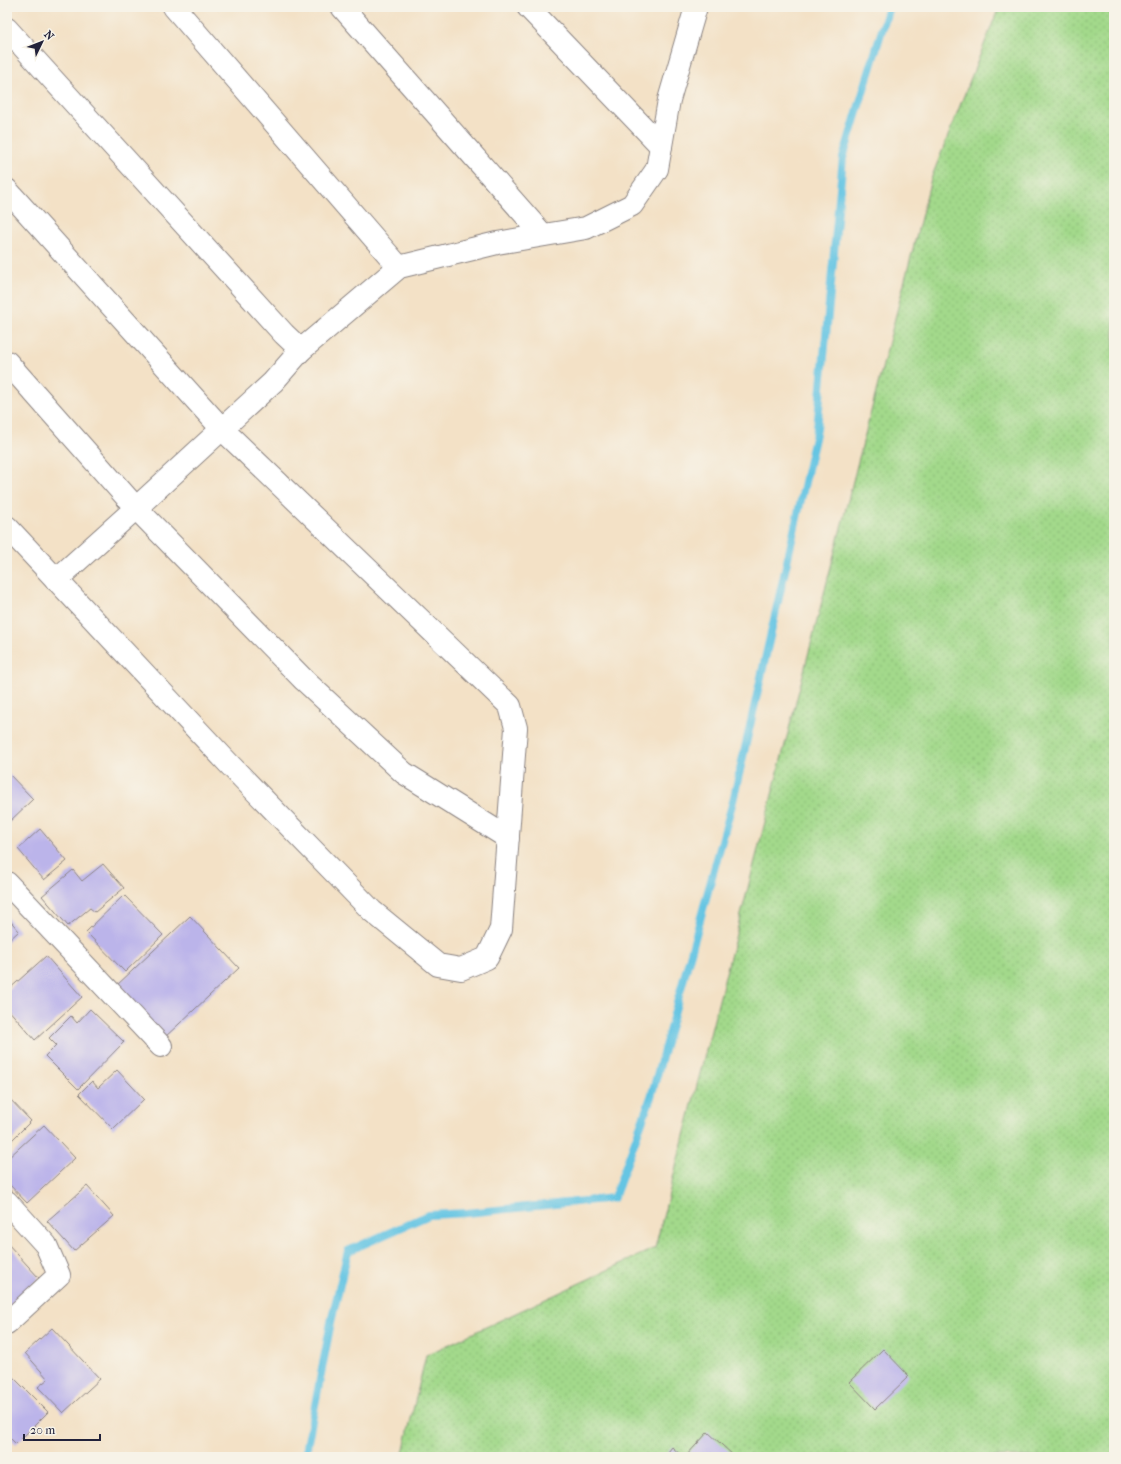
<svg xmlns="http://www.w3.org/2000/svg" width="1121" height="1464" viewBox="0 0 1121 1464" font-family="'IM FELL French Canon',serif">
	<defs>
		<pattern id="grass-dots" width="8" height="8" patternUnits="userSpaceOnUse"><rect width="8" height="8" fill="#a3d98b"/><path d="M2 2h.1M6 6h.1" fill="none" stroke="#8cba79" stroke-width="1.8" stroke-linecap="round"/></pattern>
	</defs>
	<rect width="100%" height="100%" fill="#f7f3e8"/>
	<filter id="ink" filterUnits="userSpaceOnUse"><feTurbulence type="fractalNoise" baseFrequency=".025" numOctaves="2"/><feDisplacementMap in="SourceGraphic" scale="8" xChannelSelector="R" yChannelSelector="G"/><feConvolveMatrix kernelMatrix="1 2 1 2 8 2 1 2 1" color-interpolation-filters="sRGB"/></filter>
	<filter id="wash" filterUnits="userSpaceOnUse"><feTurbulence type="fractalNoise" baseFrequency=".012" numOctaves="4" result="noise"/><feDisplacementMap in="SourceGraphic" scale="16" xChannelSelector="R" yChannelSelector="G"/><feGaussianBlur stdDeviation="0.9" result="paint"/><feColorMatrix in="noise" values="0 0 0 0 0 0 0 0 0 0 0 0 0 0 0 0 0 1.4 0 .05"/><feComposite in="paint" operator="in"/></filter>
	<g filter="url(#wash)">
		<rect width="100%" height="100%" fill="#f3e1c6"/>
		<path fill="url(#grass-dots)" stroke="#627e63" d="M999,7H1114V1457H402L426,1355L655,1248L931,179Z"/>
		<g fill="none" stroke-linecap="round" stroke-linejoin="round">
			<path stroke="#65c5e3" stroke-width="8" d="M305,1457L331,1322L348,1251L429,1215L467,1213L614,1198L651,1097L733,801L817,429L843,158L889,7"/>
		</g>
		<g id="blocks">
			<g fill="#bbb4ea">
				<path d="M7,772L33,799L7,824Z"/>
				<path d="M40,829L67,861L44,880L18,849Z"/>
				<path d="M103,864L124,888L95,912L90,908L68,926L42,896L73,870L82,881Z"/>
				<path d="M124,895L163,935L125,972L86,932Z"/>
				<path d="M190,916L239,968L164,1038L115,987Z"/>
				<path d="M7,917L19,931L7,942Z"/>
				<path d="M46,956L82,997L35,1040L7,1008V991Z"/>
				<path d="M90,1009L124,1042L78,1089L45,1056L56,1045L49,1038L71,1016L77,1023Z"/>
				<path d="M117,1070L144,1099L113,1129L79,1094L92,1081L98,1088Z"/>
				<path d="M7,1096L31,1121L7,1145Z"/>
				<path d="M44,1125L75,1158L27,1203L7,1182V1159Z"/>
				<path d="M87,1186L114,1216L74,1251L47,1221Z"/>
				<path d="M7,1243L39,1278L7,1308Z"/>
				<path d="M52,1328L100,1379L63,1413L38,1387L48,1379L25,1353Z"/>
				<path d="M883,1349L909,1376L875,1409L849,1382Z"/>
				<path d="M7,1371L48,1412L16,1444L7,1435Z"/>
				<path d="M708,1432L735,1457H685Z"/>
				<path d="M672,1447L683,1457H664Z"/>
			</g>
		</g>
	</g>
	<g filter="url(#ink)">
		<use href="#blocks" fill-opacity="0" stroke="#8a8280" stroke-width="1"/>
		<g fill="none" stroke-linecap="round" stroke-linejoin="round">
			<defs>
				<g id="minor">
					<path d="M174,7L399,267"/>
					<path d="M342,7L543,235"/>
					<path d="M528,7L661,146"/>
					<path d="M7,29L284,334L301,350L273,382L136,508L56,580"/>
					<path d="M7,190L222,429L510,706L516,728L501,929L487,958L461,969L438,965L372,911L230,765L7,527"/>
					<path d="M301,350L399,267L497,243L586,228L632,205L657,169L669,100L696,7"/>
					<path d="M7,362L136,508L304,680L404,773L508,838"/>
					<path d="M7,883L161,1046"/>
					<path d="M7,1202L46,1245L59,1275L7,1323"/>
				</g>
			</defs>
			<use href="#minor" stroke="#8a8280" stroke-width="24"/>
			<use href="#minor" stroke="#fff" stroke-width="22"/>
		</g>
	</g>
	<rect width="1121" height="1464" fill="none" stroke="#f7f3e8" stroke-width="24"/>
	<g transform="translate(42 42) rotate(47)" stroke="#f7f3e8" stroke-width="3" paint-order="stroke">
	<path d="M0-3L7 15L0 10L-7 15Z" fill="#22223b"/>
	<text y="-6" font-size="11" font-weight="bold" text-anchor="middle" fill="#22223b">N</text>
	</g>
	<path d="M24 1434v6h76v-6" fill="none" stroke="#22223b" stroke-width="2"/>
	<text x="30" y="1434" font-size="12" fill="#22223b" stroke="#f7f3e8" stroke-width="3" paint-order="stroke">20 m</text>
</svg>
